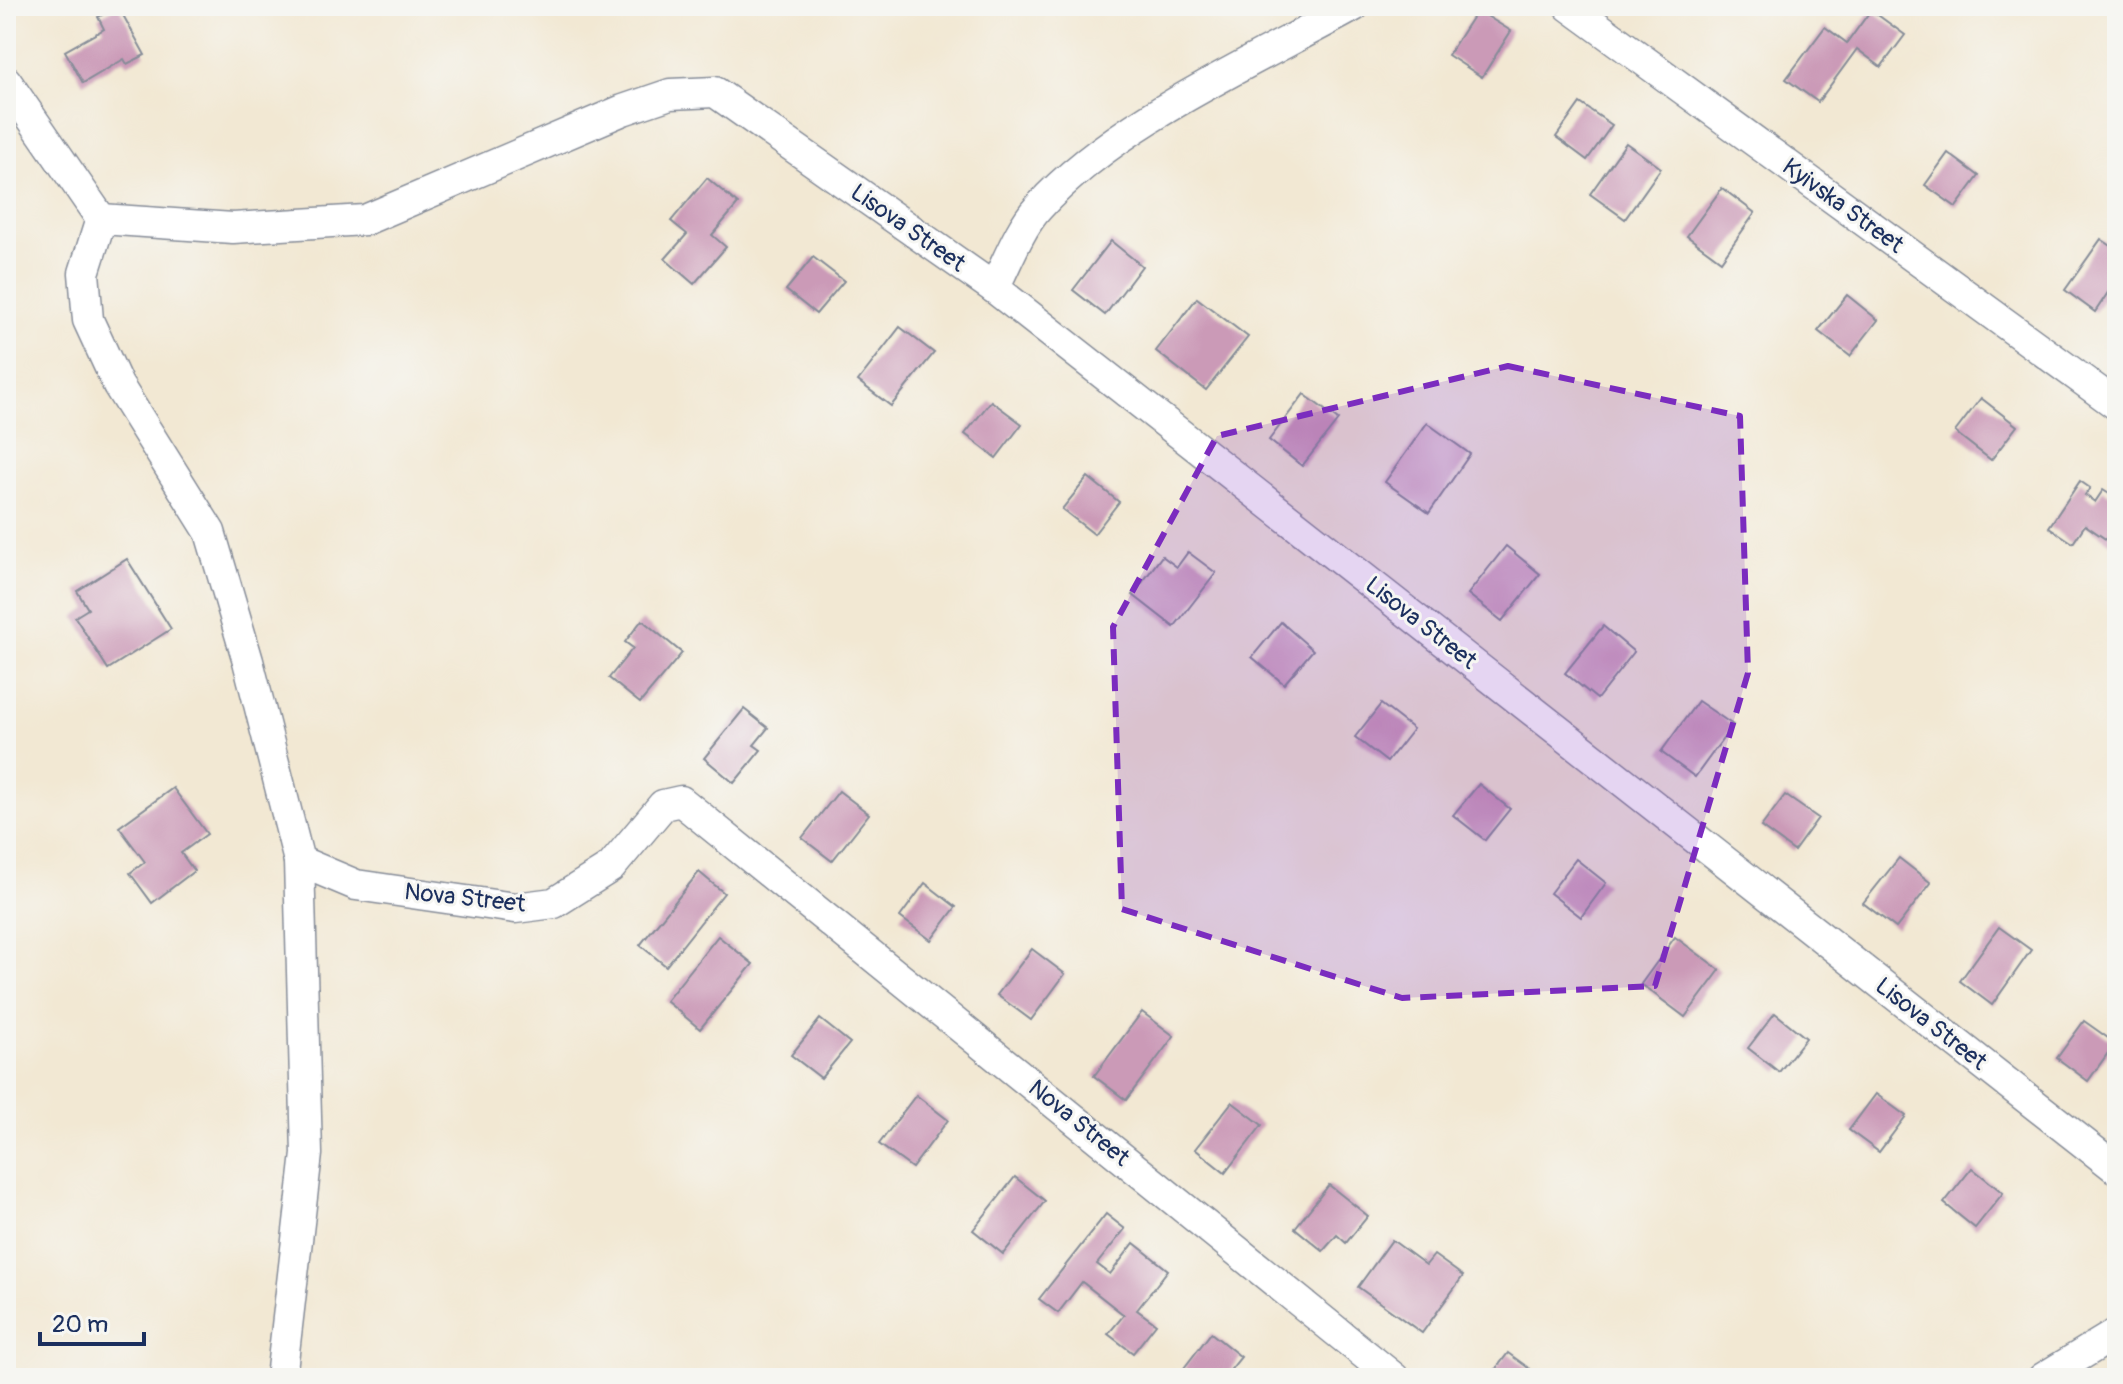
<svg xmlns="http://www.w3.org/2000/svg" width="2123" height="1384" viewBox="0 0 2123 1384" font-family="Pangolin,sans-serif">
	<rect width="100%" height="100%" fill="#f6f6f2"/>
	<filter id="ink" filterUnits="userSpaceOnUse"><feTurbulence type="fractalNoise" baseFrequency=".0125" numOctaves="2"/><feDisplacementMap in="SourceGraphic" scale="16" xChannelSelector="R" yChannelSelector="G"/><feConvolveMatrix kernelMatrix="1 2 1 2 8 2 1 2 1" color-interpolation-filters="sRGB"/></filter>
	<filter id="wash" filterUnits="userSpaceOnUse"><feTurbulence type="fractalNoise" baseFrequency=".006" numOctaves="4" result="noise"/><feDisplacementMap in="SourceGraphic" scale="32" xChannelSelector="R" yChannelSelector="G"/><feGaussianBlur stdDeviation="1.8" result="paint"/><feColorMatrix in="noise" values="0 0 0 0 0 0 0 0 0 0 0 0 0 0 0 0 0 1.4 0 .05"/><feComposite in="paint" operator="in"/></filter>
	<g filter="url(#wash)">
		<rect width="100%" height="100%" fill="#f2e8d3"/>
		<g id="blocks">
			<g fill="#cb9ab7">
				<path d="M118,6L145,55L127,64L124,59L83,83L65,51L104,29L98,17Z"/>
				<path d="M1477,10L1511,31L1482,77L1448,55Z"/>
				<path d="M1871,10L1905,35L1881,67L1857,49L1818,102L1786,79L1825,27L1847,43Z"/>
				<path d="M1580,103L1612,125L1587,160L1556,137Z"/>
				<path d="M1626,143L1661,168L1625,219L1590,194Z"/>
				<path d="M1948,153L1979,176L1956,207L1925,185Z"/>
				<path d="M707,178L738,204L712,235L726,247L694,284L665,259L687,234L671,221Z"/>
				<path d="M1722,188L1755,213L1721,261L1687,236Z"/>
				<path d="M2101,239L2117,250V293L2111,288L2095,312L2065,290Z"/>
				<path d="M1111,241L1142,266L1105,315L1073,290Z"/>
				<path d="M813,257L844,281L816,314L786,290Z"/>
				<path d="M1847,295L1878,320L1850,356L1818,331Z"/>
				<path d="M1197,298L1248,337L1206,390L1156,351Z"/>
				<path d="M900,327L934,353L891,406L858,381Z"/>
				<path d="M1304,394L1338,420L1302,466L1269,440Z"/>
				<path d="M1981,398L2017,426L1991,460L1955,432Z"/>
				<path d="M991,401L1022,424L996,458L965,434Z"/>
				<path d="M1427,423L1470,454L1429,513L1385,482Z"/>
				<path d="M1088,477L1119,502L1094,534L1062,509Z"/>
				<path d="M2080,481L2090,488L2085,495L2095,502L2103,490L2117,499V547L2085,525L2073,543L2049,527Z"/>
				<path d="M1506,546L1540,574L1502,621L1468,594Z"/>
				<path d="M1188,552L1216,573L1174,627L1133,595L1162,556L1177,567Z"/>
				<path d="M127,559L171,629L108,669L75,617L88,609L77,591Z"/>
				<path d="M642,620L682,653L640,703L609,678L633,648L625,642Z"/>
				<path d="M1281,622L1313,650L1284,684L1252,657Z"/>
				<path d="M1603,626L1634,652L1597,699L1565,673Z"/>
				<path d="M1698,701L1733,725L1695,777L1661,752Z"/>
				<path d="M1381,704L1413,729L1387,762L1355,737Z"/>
				<path d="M744,709L768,728L754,745L761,750L734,783L704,758Z"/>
				<path d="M1479,784L1510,809L1485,840L1453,815Z"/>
				<path d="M173,788L207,834L181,853L194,871L152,903L130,873L145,862L119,827Z"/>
				<path d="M839,791L869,814L832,861L802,838Z"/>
				<path d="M1785,795L1818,818L1794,851L1761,827Z"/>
				<path d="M1899,858L1931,883L1896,928L1863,903Z"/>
				<path d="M1576,859L1606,883L1581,917L1550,893Z"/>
				<path d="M699,872L724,893L666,966L640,945Z"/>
				<path d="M925,883L956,907L931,940L900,917Z"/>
				<path d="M1999,927L2031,950L1992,1005L1960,981Z"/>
				<path d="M718,936L753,964L700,1029L666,1001Z"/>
				<path d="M1675,937L1720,970L1685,1017L1641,984Z"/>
				<path d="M1032,949L1065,974L1031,1020L997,995Z"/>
				<path d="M1142,1012L1174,1036L1126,1100L1094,1076Z"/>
				<path d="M1775,1013L1806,1038L1779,1072L1748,1048Z"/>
				<path d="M820,1019L850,1043L821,1078L791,1055Z"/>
				<path d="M2084,1021L2115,1043L2088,1081L2057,1058Z"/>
				<path d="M1876,1094L1906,1116L1879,1152L1849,1130Z"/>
				<path d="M916,1095L948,1120L912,1168L879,1144Z"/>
				<path d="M1232,1102L1262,1125L1225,1173L1195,1149Z"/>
				<path d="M1972,1168L2003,1193L1975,1228L1944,1203Z"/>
				<path d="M1015,1177L1045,1201L1003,1254L973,1230Z"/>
				<path d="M1329,1185L1368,1216L1346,1243L1337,1235L1323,1251L1295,1228Z"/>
				<path d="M1106,1214L1125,1229L1097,1264L1110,1274L1134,1243L1168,1270L1137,1310L1156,1324L1133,1353L1108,1334L1124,1315L1082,1282L1058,1313L1039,1299Z"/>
				<path d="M1392,1240L1426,1265L1434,1255L1463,1276L1422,1333L1358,1287Z"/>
				<path d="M1211,1333L1241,1357L1224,1378H1196L1184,1368Z"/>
				<path d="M1508,1353L1542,1378H1489Z"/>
			</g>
		</g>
	</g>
	<g filter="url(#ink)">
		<use href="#blocks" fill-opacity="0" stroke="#868c98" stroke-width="2"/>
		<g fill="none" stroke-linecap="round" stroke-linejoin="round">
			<defs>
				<g id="minor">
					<path d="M1569,6L2117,405"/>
					<path d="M6,81L101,219L84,273L88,320L118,385L210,532L248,661L299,861L356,885L515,908L554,903L611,867L663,805L681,801L1394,1378"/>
					<path d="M101,219L233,228L365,220L623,110L670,94L715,92L994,288L2117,1169"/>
					<path d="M994,288C1007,263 1019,229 1038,208C1114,123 1253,62 1354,6"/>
					<path d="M281,1378L307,1154L299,861"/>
					<path d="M2043,1378L2117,1333"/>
				</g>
			</defs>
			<use href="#minor" stroke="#868c98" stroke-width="33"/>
			<use href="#minor" stroke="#fff" stroke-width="30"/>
		</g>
	</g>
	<path fill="#7b2cbf" fill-opacity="0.2" stroke="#7b2cbf" stroke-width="6" stroke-dasharray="16 10" stroke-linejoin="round" d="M1508,366L1740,416L1748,673L1655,986L1402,998L1122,909L1113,627L1217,436Z"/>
	<g text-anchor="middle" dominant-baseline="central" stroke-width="6" stroke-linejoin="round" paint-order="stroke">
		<g font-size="24" fill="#1b2f5e" stroke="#f6f6f2">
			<text transform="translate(1843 206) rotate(36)">Kyivska Street</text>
			<text transform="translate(908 228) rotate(35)">Lisova Street</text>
			<text transform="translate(1421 623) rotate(38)">Lisova Street</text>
			<text transform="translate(465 898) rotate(6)">Nova Street</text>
			<text transform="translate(1931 1024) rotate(38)">Lisova Street</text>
			<text transform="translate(1079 1123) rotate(39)">Nova Street</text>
		</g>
	</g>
	<rect width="2123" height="1384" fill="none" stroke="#f6f6f2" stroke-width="32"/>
	<path d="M40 1332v12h104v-12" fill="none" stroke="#1b2f5e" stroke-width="4"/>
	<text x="52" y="1332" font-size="24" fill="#1b2f5e" stroke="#f6f6f2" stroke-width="6" paint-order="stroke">20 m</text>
</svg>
